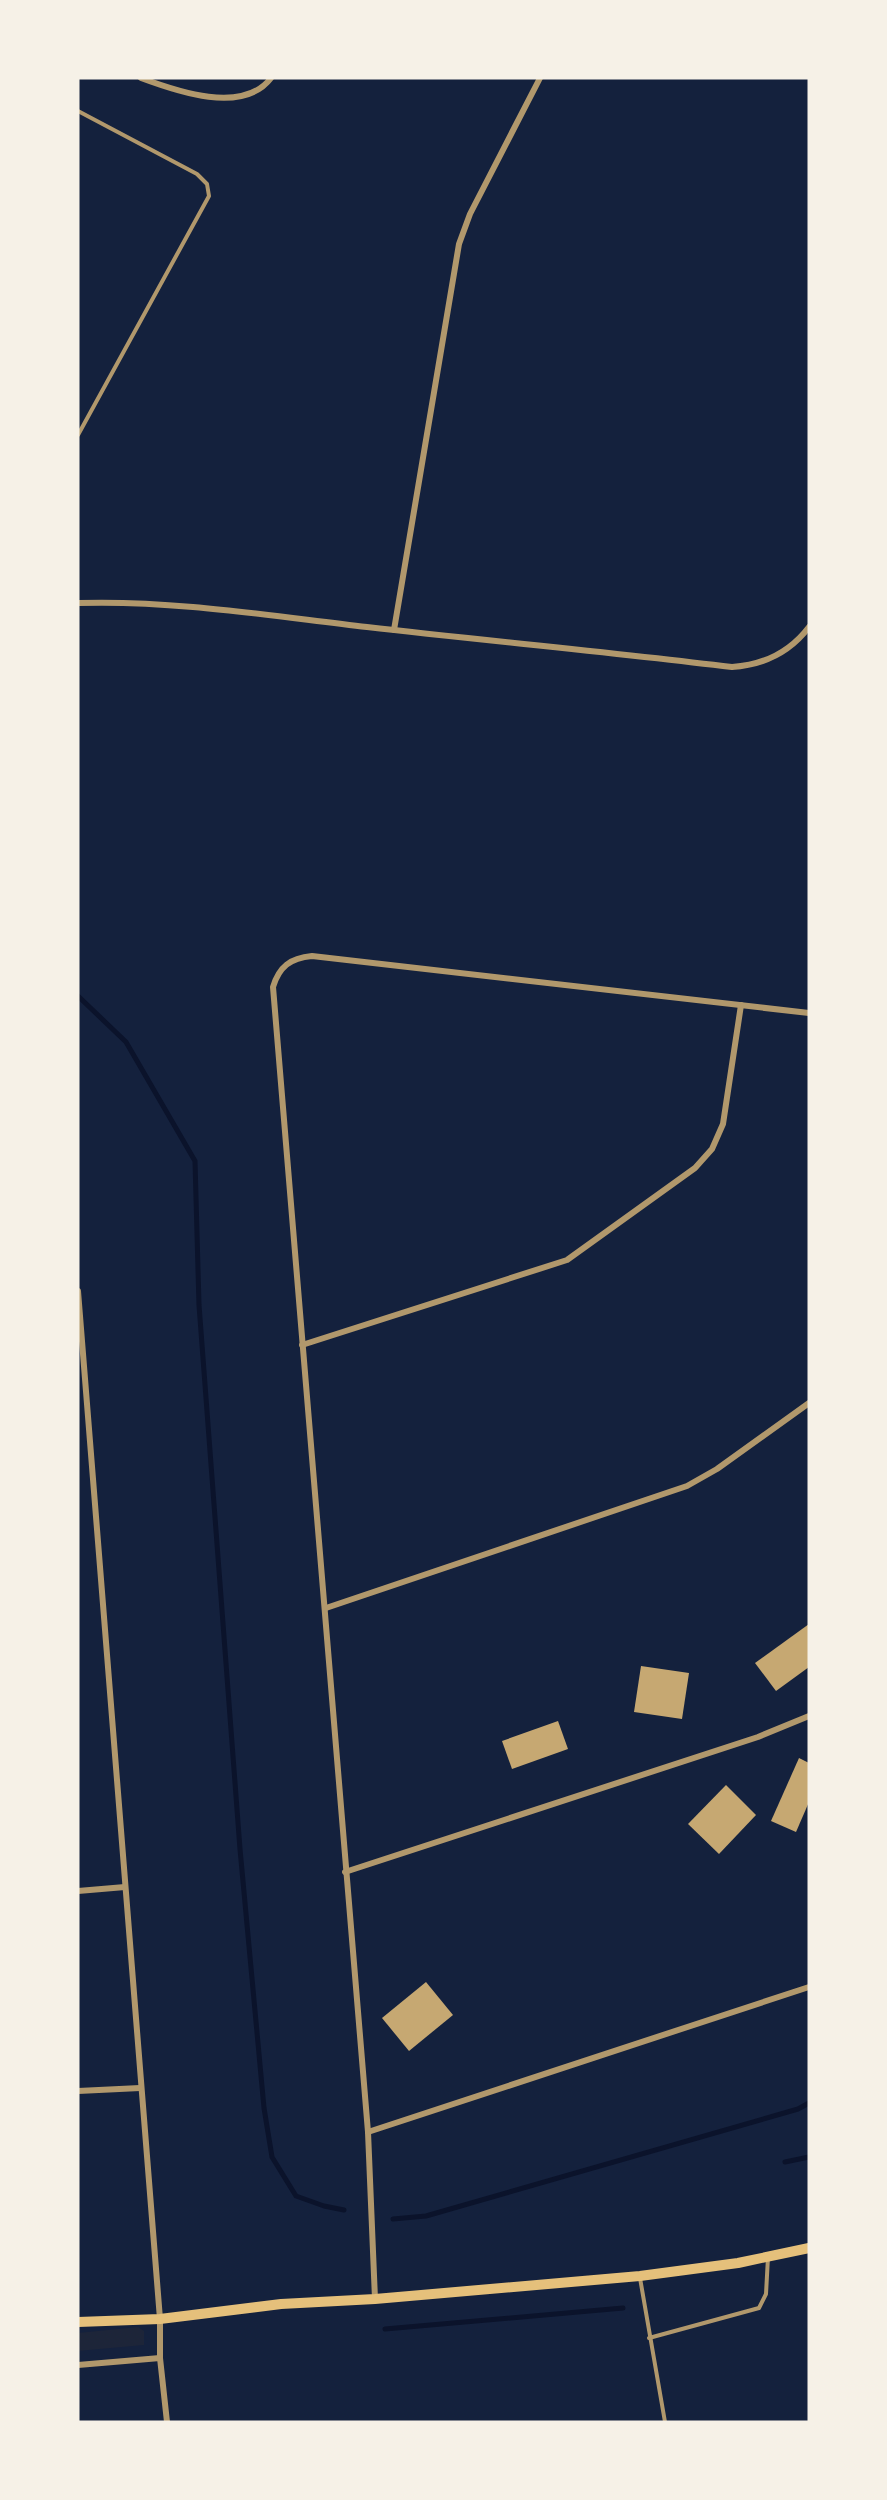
<svg xmlns="http://www.w3.org/2000/svg" width="887" height="2500" viewBox="0 0 887 2500" font-family="'DejaVu Sans',sans-serif">
	<rect width="100%" height="100%" fill="#14213d"/>
	<path fill="#1d2539" d="M138,2327L144,2331V2345L78,2351V2333Z"/>
	<g fill="none" stroke-linecap="round" stroke-linejoin="round">
		<g stroke="#0b132b" stroke-width="5">
			<path d="M78,996L126,1042L195,1161L199,1305L240,1849L264,2108L272,2157L296,2196L324,2206L344,2210"/>
			<path d="M785,2162L809,2157"/>
			<path d="M393,2219L426,2216L798,2109L809,2103"/>
			<path d="M385,2329L623,2308"/>
		</g>
	</g>
	<g fill="#c6a872">
		<path d="M809,1624V1667L776,1691L755,1663Z"/>
		<path d="M641,1666L689,1673L682,1719L634,1712Z"/>
		<path d="M558,1721L568,1749L512,1769L502,1741Z"/>
		<path d="M799,1758L809,1763V1802L796,1832L771,1821Z"/>
		<path d="M726,1785L756,1815L719,1854L688,1824Z"/>
		<path d="M426,1982L453,2015L409,2051L382,2018Z"/>
	</g>
	<g fill="none" stroke-linecap="round" stroke-linejoin="round">
		<g stroke="#b1986c" stroke-width="4">
			<path d="M78,111L197,174L207,184L209,196L78,435"/>
			<path d="M640,2278L665,2422"/>
			<path d="M649,2338L759,2308L766,2294L768,2257"/>
		</g>
		<g stroke="#b1986c" stroke-width="6">
			<path d="M141,78C176,91 243,115 271,78"/>
			<path d="M78,603C175,600 271,616 367,627C489,641 611,652 732,667C763,665 790,652 809,627"/>
			<path d="M394,630L459,244L470,214L540,78"/>
			<path d="M78,1291L160,2319V2358L167,2422"/>
			<path d="M302,1345L567,1260L695,1168L712,1149L723,1124L741,1005"/>
			<path d="M326,1608L687,1486L717,1469L809,1403"/>
			<path d="M345,1872L758,1737L809,1716"/>
			<path d="M78,1891L125,1887"/>
			<path d="M78,2091L140,2088"/>
			<path d="M368,2132L809,1987"/>
			<path d="M375,2299L368,2132L273,987C279,967 290,958 312,956L809,1013"/>
			<path d="M78,2365L160,2358"/>
		</g>
		<path stroke="#e5c07b" stroke-width="10" d="M78,2322L160,2319L281,2304L375,2299L640,2276L738,2263L809,2248"/>
	</g>
	<rect width="887" height="2500" fill="none" stroke="#f6f1e7" stroke-width="159"/>
</svg>
